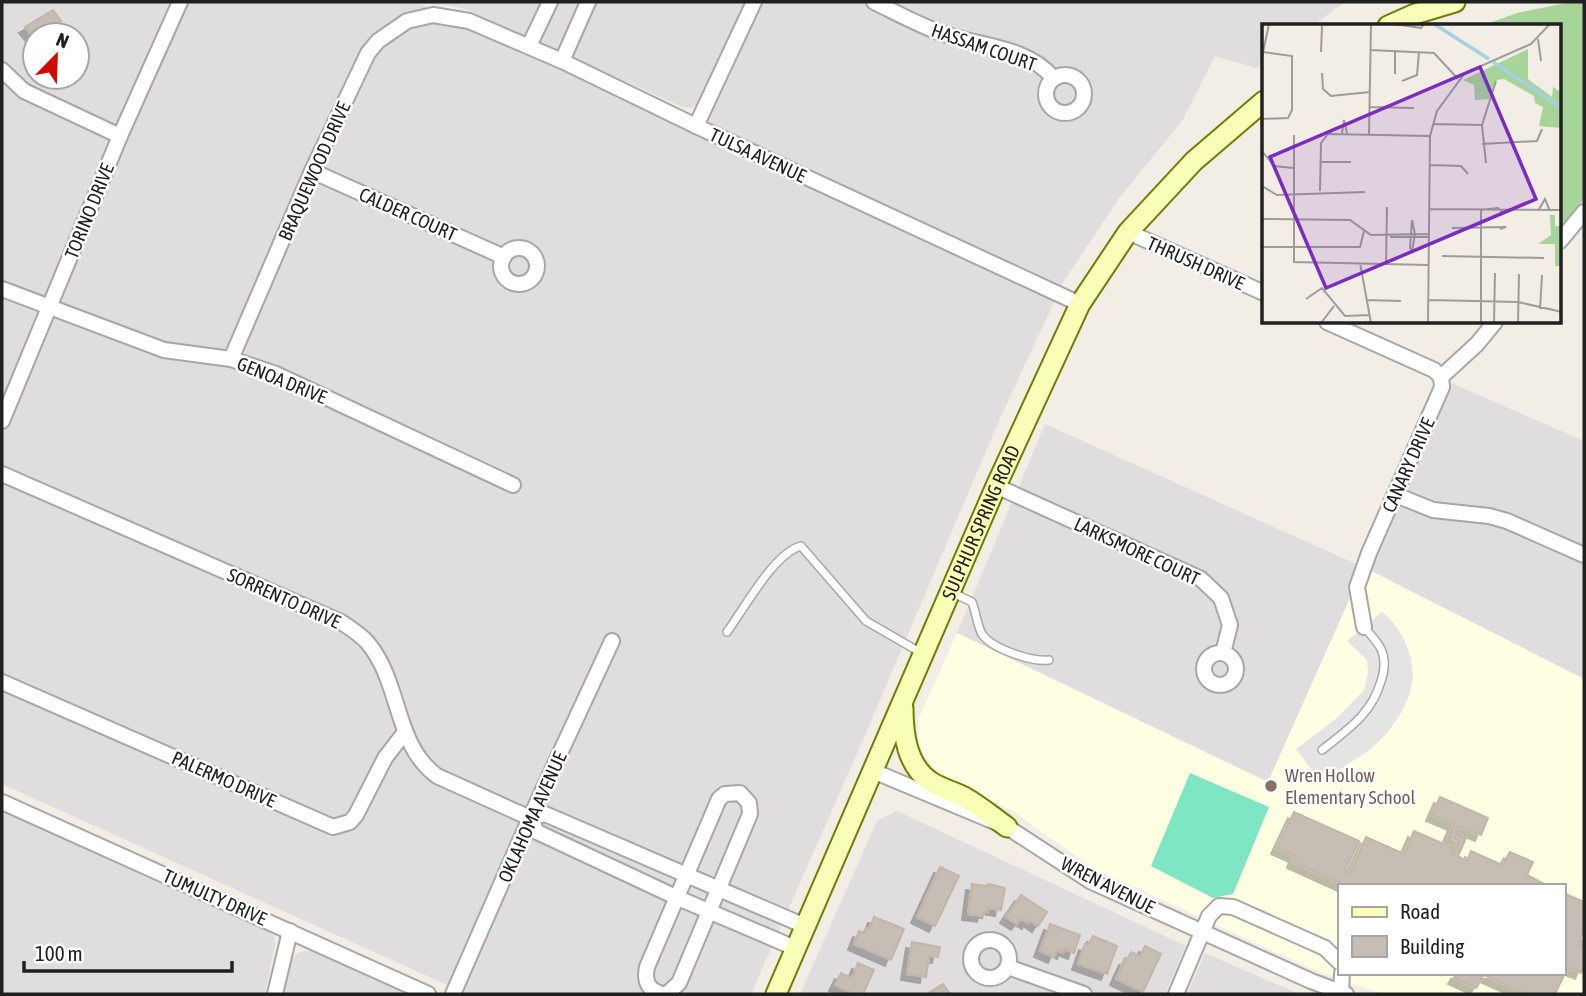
<svg xmlns="http://www.w3.org/2000/svg" width="1586" height="996" viewBox="0 0 1586 996" font-family="'Asap Condensed',sans-serif">
	<defs>
		<filter id="shadow"><feDropShadow dx="-6" dy="6" stdDeviation="0" flood-color="#0004"/></filter>
	</defs>
	<rect width="100%" height="100%" fill="#f2eee6"/>
	<g fill="#dfdddd" fill-rule="evenodd">
		<path d="M2,2H744L700,103L692,108L682,107L465,9L447,5L421,4L470,29L701,134L760,2H1345L1312,26H1264V62L1256,68L1215,56L1182,121L1120,197L1064,281L1001,416L860,747L751,994H467L2,784ZM35,35H77V77H35Z"/>
		<path d="M1451,383L1584,441V679L1371,571Z"/>
		<path d="M1045,424L1356,564L1355,587L1268,783L957,633Z"/>
		<path d="M2,811L263,926L274,936L275,945L265,994H2Z"/>
		<path d="M897,811L1186,946L1165,994H800L877,821Z"/>
		<path d="M314,950L414,994H282L290,960L300,952Z"/>
		<path d="M1205,953L1299,994H1187Z"/>
	</g>
	<path fill="#feffe2" fill-rule="evenodd" d="M1371,571L1584,679V994H1382L1312,969L1093,868L1011,810L943,778L922,753L918,737V720L957,633L1268,782L1355,587ZM1339,886H1563V973H1339Z"/>
	<path fill="#a7d498" d="M1571,2H1584V199L1560,229V26H1481L1517,13Z"/>
	<path fill="#7fe6c3" d="M1190,773L1269,807L1233,894L1213,898L1151,866Z"/>
	<path fill="#e4e4e4" d="M1382,612L1393,622L1404,639L1411,658L1413,679L1409,696L1401,713L1389,731L1371,749L1321,782L1296,749L1337,718L1364,690L1368,672L1367,660L1347,641Z"/>
	<g fill="#c6beb5" stroke="#c5b5a7" stroke-width="2" filter="url(#shadow)">
		<path d="M53,10L61,21L51,27L56,35H35V39L25,27Z"/>
		<path d="M1440,797L1488,818L1481,835L1459,826L1456,833L1466,838L1458,856L1467,861L1471,851L1502,865L1510,852L1533,862L1527,875L1548,886H1346L1293,862L1295,856L1277,848L1294,812L1359,841L1345,871L1350,873L1366,837L1404,854L1414,831L1451,847L1453,855L1459,841L1449,836L1454,824L1432,815Z"/>
		<path d="M940,867L959,876L935,926L917,917Z"/>
		<path d="M972,884L987,886L988,884L1005,888L1001,910L988,908V912L984,911L983,916L968,914Z"/>
		<path d="M1563,893L1584,902V930L1579,941L1584,939V944L1580,945L1584,947V966L1581,973L1569,968L1566,971L1555,994H1526L1484,975L1476,988L1454,978L1457,973H1563Z"/>
		<path d="M1021,895L1047,912L1038,926L1029,920L1028,923L1021,919L1017,924L1006,917Z"/>
		<path d="M874,917L904,929L891,960L854,944L859,931L864,933L866,928L869,929Z"/>
		<path d="M1050,924L1080,935L1074,953L1064,949L1063,953L1057,950L1054,957L1040,951Z"/>
		<path d="M1093,936L1117,946L1107,974L1078,964L1085,944L1088,945Z"/>
		<path d="M912,942L940,947L938,957L929,956L926,977L907,974Z"/>
		<path d="M1145,946L1161,954L1143,992L1116,979L1125,959L1127,960L1131,952L1140,956Z"/>
		<path d="M858,963L874,970L863,994H855L835,985L841,973L852,978Z"/>
		<path d="M943,984L950,994H927Z"/>
	</g>
	<g fill="none" stroke-linecap="round" stroke-linejoin="round">
		<defs>
			<g id="service">
				<path d="M951,592L972,602C976,612 977,625 982,634C992,649 1032,662 1049,660"/>
				<path d="M727,632C744,609 774,553 801,546L866,621L923,654"/>
				<path d="M1322,750C1347,730 1372,714 1381,681C1385,670 1386,660 1381,649C1377,641 1370,634 1364,627"/>
			</g>
			<g id="minor">
				<path d="M874,2C897,13 920,26 944,34C979,46 1029,47 1053,78"/>
				<path d="M529,46L550,2"/>
				<path d="M562,61L588,2"/>
				<path d="M2,70L24,91L120,136"/>
				<circle cx="1065" cy="94" r="19"/>
				<path d="M696,126L754,2"/>
				<path d="M312,171L504,257"/>
				<path d="M1128,232L1264,293"/>
				<path d="M1560,241L1584,212"/>
				<circle cx="519" cy="266" r="18"/>
				<path d="M2,289L164,350L231,359L276,374L513,485"/>
				<path d="M1327,322L1434,370L1441,377"/>
				<path d="M231,359L312,171L368,53L378,41L407,21L433,15L469,21L562,61L696,126L1080,304"/>
				<path d="M2,421L120,136L180,2"/>
				<path d="M2,474L341,622C350,628 360,634 367,642C402,683 393,743 437,776L530,818L545,814L805,926"/>
				<path d="M996,486L1201,579L1221,598L1230,625L1223,653"/>
				<path d="M1396,495L1433,510L1489,516L1507,521L1584,555"/>
				<path d="M1364,627L1357,587L1369,553L1442,387L1441,377L1477,344L1495,322"/>
				<circle cx="1220" cy="669" r="16"/>
				<path d="M2,682L333,827L350,822L356,815L385,758L405,732"/>
				<path d="M873,771L1007,827L1090,881L1311,981L1346,994"/>
				<path d="M2,802L428,994"/>
				<path d="M530,818L537,832L678,898L795,948"/>
				<circle cx="990" cy="959" r="19"/>
				<path d="M1008,967L1084,994"/>
				<path d="M1341,992L1342,973"/>
				<path d="M275,994L290,931"/>
				<path d="M453,994L530,818L612,641"/>
				<path d="M663,994C648,991 644,981 647,967L719,799L725,794L740,793L749,803L750,814L679,983L667,994"/>
				<path d="M1176,994L1209,916L1219,906L1233,907L1325,948L1339,962"/>
			</g>
			<g id="secondary">
				<path d="M1388,26L1415,14L1455,2"/>
				<path d="M903,708C903,735 907,766 931,782C942,789 955,792 966,798C980,806 993,817 1007,827"/>
				<path id="s1" d="M776,994L996,486L1080,304L1128,232L1194,161L1264,101"/>
			</g>
		</defs>
		<use href="#service" stroke="#a7a7a7" stroke-width="10"/>
		<use href="#minor" stroke="#a7a7a7" stroke-width="18"/>
		<use href="#secondary" stroke="#6c7f00" stroke-width="23"/>
		<use href="#service" stroke="#fff" stroke-width="7"/>
		<use href="#minor" stroke="#fff" stroke-width="14"/>
		<use href="#secondary" stroke="#f8feb7" stroke-width="19"/>
	</g>
	<circle fill="#8d6e63" stroke="#fff" stroke-width="2.5" cx="1271" cy="786" r="7"/>
	<g text-anchor="middle" dominant-baseline="central" stroke-width="5" stroke-linejoin="round" paint-order="stroke">
		<g font-size="19" fill="#202020" stroke="#fff">
			<text transform="translate(984 47) rotate(19)">HASSAM COURT</text>
			<text transform="translate(758 155) rotate(25)">TULSA AVENUE</text>
			<text transform="translate(314 171) rotate(-66)">BRAQUEWOOD DRIVE</text>
			<text transform="translate(89 211) rotate(-68)">TORINO DRIVE</text>
			<text transform="translate(408 214) rotate(24)">CALDER COURT</text>
			<text transform="translate(1196 263) rotate(24)">THRUSH DRIVE</text>
			<text transform="translate(282 380) rotate(22)">GENOA DRIVE</text>
			<text transform="translate(1408 465) rotate(-66)">CANARY DRIVE</text>
			<text stroke="none"><textPath href="#s1" startOffset="514">SULPHUR SPRING ROAD</textPath></text>
			<text transform="translate(1137 551) rotate(25)">LARKSMORE COURT</text>
			<text transform="translate(284 598) rotate(24)">SORRENTO DRIVE</text>
			<text transform="translate(224 779) rotate(24)">PALERMO DRIVE</text>
			<text transform="translate(532 817) rotate(-66)">OKLAHOMA AVENUE</text>
			<text transform="translate(1108 885) rotate(27)">WREN AVENUE</text>
			<text transform="translate(215 897) rotate(24)">TUMULTY DRIVE</text>
		</g>
		<g font-size="19" fill="#785e54" stroke="#fff" text-anchor="start">
			<text x="1285" y="775">Wren Hollow<tspan x="1285" dy="22">Elementary School</tspan></text>
		</g>
	</g>
	<g transform="translate(1262 24)">
		<rect width="299" height="299" fill="#f2eee6"/>
		<path d="M266,25V55L290,73L291,63L299,68V104L277,102L281,83L273,79L272,72L242,55L235,56L227,75L213,76L212,61L201,56ZM288,191H293V202H299V242H293V220H276L289,211Z" fill="#a7d498"/>
		<path fill="none" stroke="#a4d1e2" stroke-width="3.5" d="M172,0L227,35M231,38L300,84"/>
		<path fill="none" stroke="#9e9c97" stroke-width="2" d="M132,0L159,4L162,0M276,15L279,37M108,26L172,29L196,55M59,28L60,2M0,33L7,0M60,49L61,65L69,72L108,68M133,50V27M140,57L155,51L157,28M108,83L152,84M0,95L26,94L30,86V32L1,28M171,100L220,101M80,109L82,96L85,109M66,110L168,112M107,110L109,0M32,111V238L166,241M220,120L275,117L280,105M0,127L12,142L31,144M59,138H89M224,139L220,101L234,57M168,141L199,142L206,150M0,162L15,171L103,168M58,167L59,119L66,110M168,185L300,186M276,187L283,175L288,187M0,195L88,196L109,211L166,210M150,196L153,210L150,227L148,224ZM195,204H190L244,203L238,205M128,213H166M0,223H98L102,207M185,232H180L282,234H276M98,239L109,299M124,240L125,183M44,275L60,264L83,292L108,291M105,276L139,277M167,276L256,278L300,288M278,285L280,251M59,299L72,282M166,299L168,112L175,87L203,49L269,20L288,0M219,299V186L236,184L241,189M232,299L233,249M256,299L257,250"/>
		<path fill="#7b2cbf" fill-opacity="0.15" stroke="#7b2cbf" stroke-width="3.5" d="M218,43L274,175L64,264L8,133Z"/>
		<rect width="299" height="299" fill="none" stroke="#202020" stroke-width="3.5"/>
	</g>
	<rect width="1586" height="996" fill="none" stroke="#202020" stroke-width="7"/>
	<rect x="1338" y="884" width="228" height="91" fill="#ffffff" stroke="#a6a6a6" stroke-width="2"/>
	<rect x="1352" y="907" width="35" height="10" fill="#f8feb7" stroke="#a6a6a6" stroke-width="2"/>
	<text x="1400" y="919" font-size="21" fill="#202020">Road</text>
	<rect x="1352" y="936" width="35" height="21" fill="#c6beb5" stroke="#a6a6a6" stroke-width="2"/>
	<text x="1400" y="954" font-size="21" fill="#202020">Building</text>
	<g transform="translate(56 56) rotate(23)"><circle r="33" fill="#ffffff" stroke="#a6a6a6" stroke-width="2"/>
	<path d="M0-5L12 26L0 18L-12 26Z" fill="#d10900"/>
	<text y="-10" font-size="19" font-weight="bold" text-anchor="middle" fill="#202020">N</text>
	</g>
	<path d="M24 961v10h208v-10" fill="none" stroke="#202020" stroke-width="3.5"/>
	<text x="35" y="961" font-size="21" fill="#202020" stroke="#ffffff" stroke-width="5" paint-order="stroke">100 m</text>
</svg>
